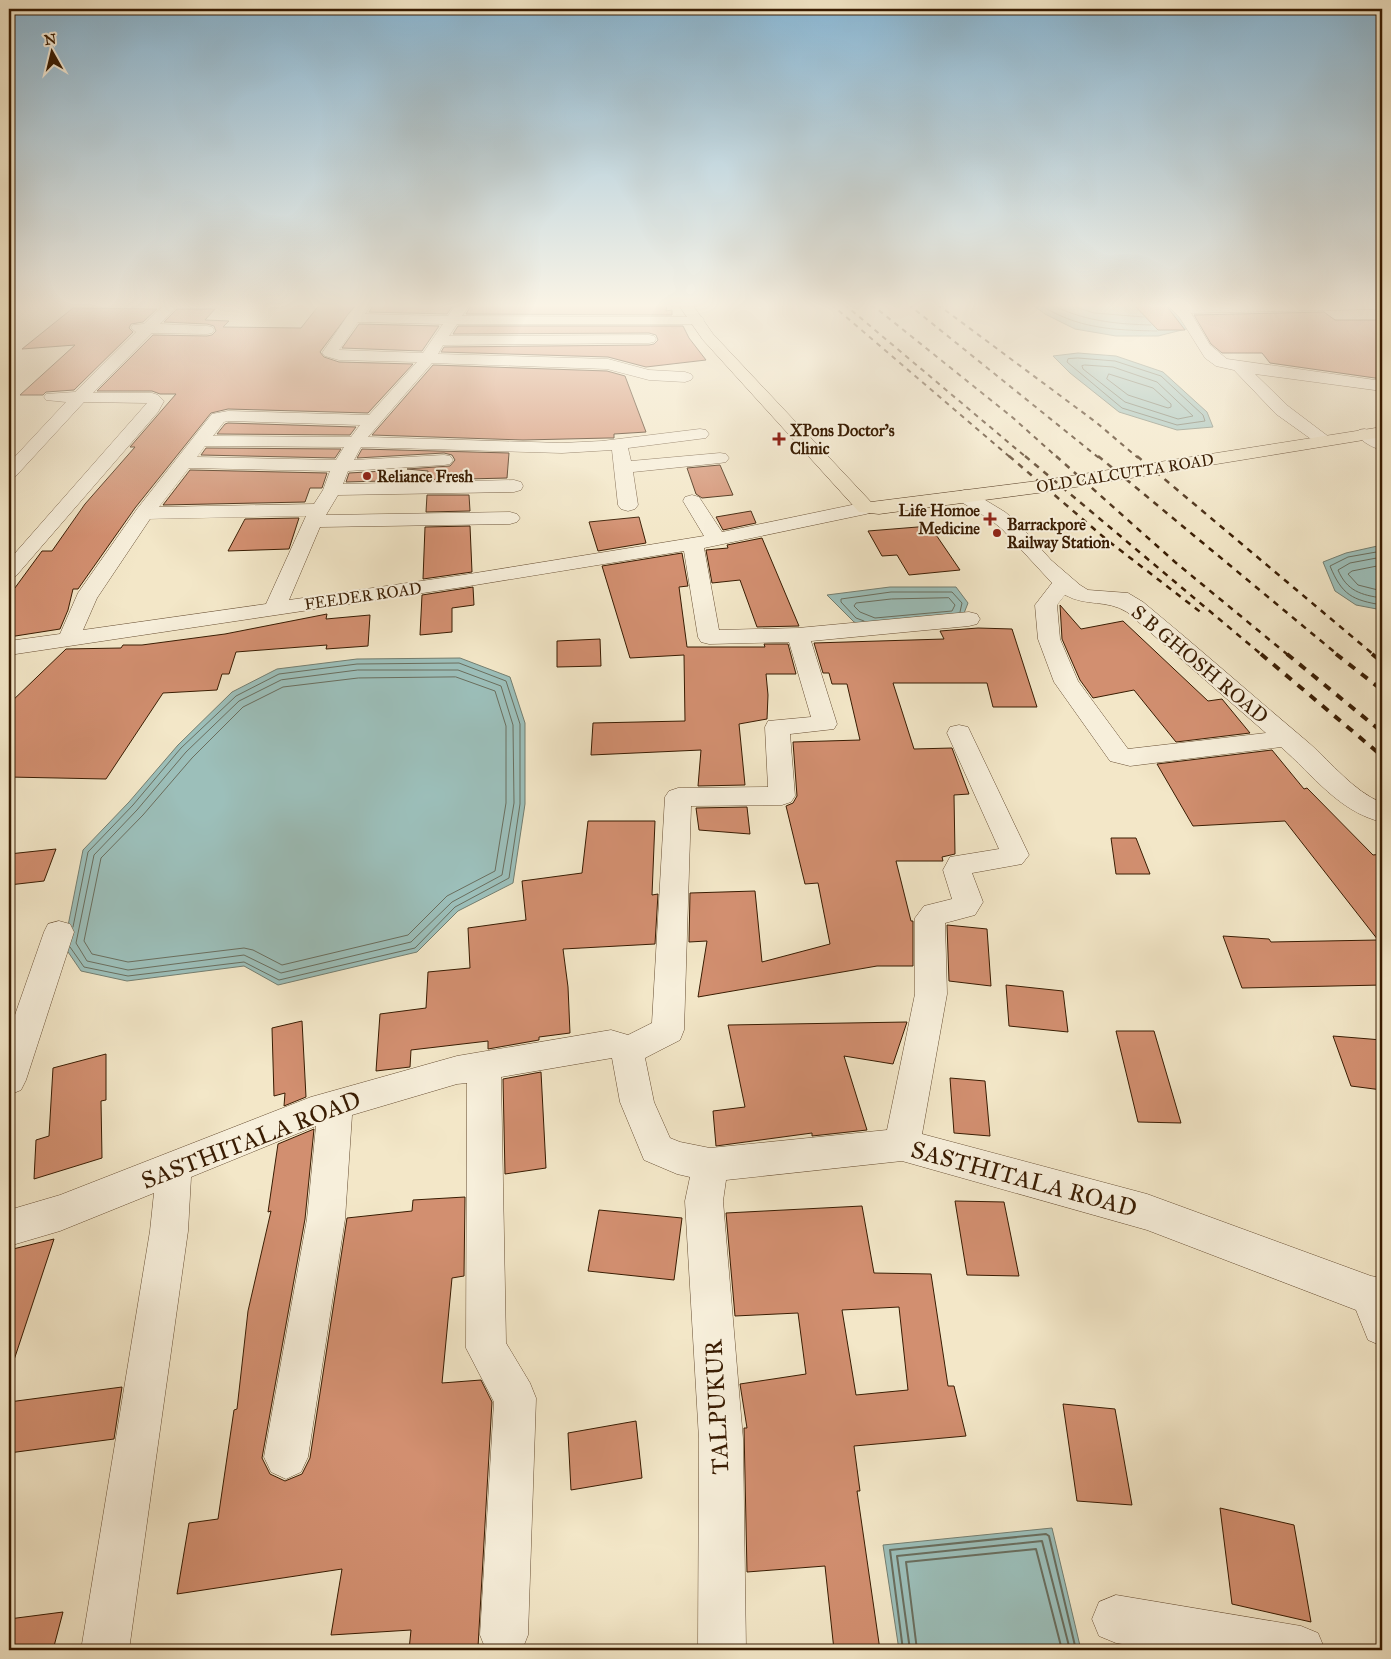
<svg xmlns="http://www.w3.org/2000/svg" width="1391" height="1659" viewBox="0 0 1391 1659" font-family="'IM FELL Great Primer',serif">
	<rect width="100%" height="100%" fill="#f3e7c8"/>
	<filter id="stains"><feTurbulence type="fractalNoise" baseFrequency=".004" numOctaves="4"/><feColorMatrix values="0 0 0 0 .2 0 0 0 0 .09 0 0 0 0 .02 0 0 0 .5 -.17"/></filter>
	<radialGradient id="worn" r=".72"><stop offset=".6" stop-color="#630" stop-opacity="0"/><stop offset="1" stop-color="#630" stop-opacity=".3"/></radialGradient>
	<g fill="#9cbfba" stroke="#747e70">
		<path d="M1031,304H1174L1189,316L1190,328L1158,336H1116L1075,329L1045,314Z"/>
		<path d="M1078,353L1116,356L1163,372L1207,412L1213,427L1177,430L1119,412L1070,373L1053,356Z"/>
		<path d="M1382,545V610L1356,605L1335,591L1323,562L1346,553Z"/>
		<path d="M890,587H956L968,603L961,621L873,629L854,622L827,595Z"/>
		<path d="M460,658L510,677L525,723V804L513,883L458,911L417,952L278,985L244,966L127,981L81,971L64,946L83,850L129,802L178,745L232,692L277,669L357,659Z"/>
		<path d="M1052,1528L1081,1650H899L883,1545Z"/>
	</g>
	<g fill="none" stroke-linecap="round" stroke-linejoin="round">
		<g stroke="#6a6e5e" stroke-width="1">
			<path d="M1039,304C1077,329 1113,330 1157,331"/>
			<path d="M1050,304C1083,321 1115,324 1151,325"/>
			<path d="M1066,304L1094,313L1144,317"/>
			<path d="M1078,358L1115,361L1161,376L1203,415L1205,421L1177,425L1122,408L1067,362L1068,359Z"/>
			<path d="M1085,365L1113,367L1157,382L1193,416L1178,419L1125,402L1083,369L1082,366Z"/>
			<path d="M1109,374L1153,388L1171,404V407L1168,408L1128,395L1107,379Z"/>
			<path d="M1382,551L1348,557L1330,566C1342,595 1352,600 1382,605"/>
			<path d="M1382,557L1350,563L1338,570C1347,591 1361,595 1382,598"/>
			<path d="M1382,565L1352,571L1348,574L1358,585L1382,591"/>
			<path d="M949,598L955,605L952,611L875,618L860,612L854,606L856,603L891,599Z"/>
			<path d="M864,621L856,618L841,602V599L891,592H952L962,603L960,612"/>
			<path d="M358,670H458L501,686L513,725L514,803L502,875L452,902L411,942L281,973L244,955L128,970L87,961L76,943L94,855L137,810L186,752L239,701L281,680Z"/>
			<path d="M456,677L495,691L506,726V803L495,871L447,896L408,935L282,965L253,950L244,948L128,962L92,954L84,941L101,858L143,815L192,758L243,707L283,687L358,678Z"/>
			<path d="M70,947L84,967L128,976L244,962L279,980L415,948L455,907L509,878L520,804V724L506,681L459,663L357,664L279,674L236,696L181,748L133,805L88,852L73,927"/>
		</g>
		<g stroke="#6a6e5e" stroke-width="2">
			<path d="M903,1650L890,1550L1046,1534L1049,1536L1076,1650"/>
			<path d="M910,1650L897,1556L1042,1541L1070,1650"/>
			<path d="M917,1650L906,1562L1036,1549L1062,1650"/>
		</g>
	</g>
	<g fill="#d28f70" stroke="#391c02" fill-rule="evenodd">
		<path d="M320,304H356L320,352L324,357L339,362L413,364L368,413L228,409L211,413L135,508L78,589H73L68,610L60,629L9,637V596L42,551H52L85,504L135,447H130L176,394H160L152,391H97L153,335L207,336L212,335L216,331L214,326L207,324L164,322L177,309H215L205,320L229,321L223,327L301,328Z"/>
		<path d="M374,304H454L447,314L369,312Z"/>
		<path d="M472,304H667L666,311L672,310V315L466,314Z"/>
		<path d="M1133,304H1165L1185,330H1158Z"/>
		<path d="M73,308L157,309L143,322L131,324L129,328L133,332L74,390L46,392L43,395H20L75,345L22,349Z"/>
		<path d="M1324,312L1335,320H1382V379L1270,363L1262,353H1222L1211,344L1194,315Z"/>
		<path d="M359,324L439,326L422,351L342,348Z"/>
		<path d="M458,326H683L689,338L706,360L646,367L608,357L441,352L444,347L649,345L654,344L658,340L656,335L649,333L453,334Z"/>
		<path d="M433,365L607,371L625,376L646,432L614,434V438H608L523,440L372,435Z"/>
		<path d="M228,423L356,427L350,435L217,434L225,424Z"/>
		<path d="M206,448L341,449L335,458L201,455Z"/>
		<path d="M362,449L509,453L507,478L427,480L428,471L407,469L450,466L455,460L452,455L444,453L357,458Z"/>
		<path d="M720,465L733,495L702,498L696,494L687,468Z"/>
		<path d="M190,470L327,473L322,488H310L305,502L163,505Z"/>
		<path d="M383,471L382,481L346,482L349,473Z"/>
		<path d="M427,495H469L470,511L426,512Z"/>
		<path d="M751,511L756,523L723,530L716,517Z"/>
		<path d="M639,517L646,543L598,551L589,522Z"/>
		<path d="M299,518L289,549L228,551L245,519Z"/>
		<path d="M470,526L472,572L423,579L425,527Z"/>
		<path d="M930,526L960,570L909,575L897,555L882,556L868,531Z"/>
		<path d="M762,538L778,576L799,626L757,627L740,580L712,583L706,550L728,548L727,545Z"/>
		<path d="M682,553L688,586L679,587L687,647H765L764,644H788L796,674H766L768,695L767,719L739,724L745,785L698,786L701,750L591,755L593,723L685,721L684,655L630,658L602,566Z"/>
		<path d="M473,587L474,605L452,608V632L420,635L422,595Z"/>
		<path d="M1060,605L1081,629L1123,621L1208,701L1222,699L1250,733L1176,742L1134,690L1093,698L1080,680L1062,639Z"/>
		<path d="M327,614L326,619L370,615L368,646L326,649L327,645L236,652L229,674H222L217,690L163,693L106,779L9,777V704L66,649L121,648L123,645H142L225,634Z"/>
		<path d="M978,628L1012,629L1037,707H993L987,683H893L914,749L952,748L969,794L954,795L955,854L942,857L943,861H896L911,921H913V966H877L698,997L707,941L689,942L690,893L755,891L762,962L830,944L818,883L805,884L786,806L793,803L797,796L793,742L860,740L847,684H832L829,673H823L814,643L944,639L940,631Z"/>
		<path d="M600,639L601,666L557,667V641Z"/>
		<path d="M1272,750L1304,789L1307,788L1373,855L1382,854V985L1242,988L1223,936L1269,939L1271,942L1378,940L1285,821L1193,826L1157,764Z"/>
		<path d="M747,807L750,834L699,830L696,808Z"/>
		<path d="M588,821H655L652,895L658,894L655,944L563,949L568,987L570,1033L539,1037V1040L488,1049V1041L411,1050L410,1067L376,1071L380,1014L426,1008L428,972L470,968L468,928L526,920L522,881L582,873Z"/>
		<path d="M1111,838H1136L1150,874H1116Z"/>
		<path d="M56,849L44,881L9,885V854Z"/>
		<path d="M947,925L987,929L991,986L949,981Z"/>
		<path d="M1006,985L1063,991L1068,1032L1009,1026Z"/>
		<path d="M302,1021L306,1097L284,1106L285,1093L274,1096L272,1028Z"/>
		<path d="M907,1022L893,1064L844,1056L867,1130L812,1136V1133L716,1146L713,1111L745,1107L728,1025Z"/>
		<path d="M1116,1031H1154L1181,1123L1138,1122Z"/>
		<path d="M1333,1036L1382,1040V1090L1351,1086Z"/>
		<path d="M106,1054V1100L101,1101L102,1158L34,1179L36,1140L49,1136L53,1068Z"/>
		<path d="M541,1072L546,1168L505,1174L503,1079Z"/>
		<path d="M950,1078L985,1081L990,1136L954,1133Z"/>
		<path d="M314,1129L305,1219L262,1458L270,1474L285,1481L302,1474L310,1458L347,1218L412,1211L413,1200L465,1197L464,1276L452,1278L442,1383L481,1380L492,1402L478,1647L409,1650L411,1630L331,1635L342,1569L177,1594L189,1523L218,1519L234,1410L237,1409L248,1311L271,1211L268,1212L278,1144Z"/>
		<path d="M955,1201L1004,1202L1019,1276L967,1275Z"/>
		<path d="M862,1206L874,1273L931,1274L948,1386H954L966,1436L854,1446L860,1491H857L880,1650H834L825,1566L747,1572L744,1428H747L740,1384L806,1374L798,1313L735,1316L726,1213ZM899,1307L908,1390L856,1395L842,1310Z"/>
		<path d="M599,1210L682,1218L674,1280L588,1271Z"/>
		<path d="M54,1239L14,1360L9,1359V1250Z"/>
		<path d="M122,1387L114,1439L9,1453V1402Z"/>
		<path d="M1063,1404L1115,1409L1132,1505L1077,1501Z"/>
		<path d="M636,1421L642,1478L571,1490L568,1433Z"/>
		<path d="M1220,1508L1294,1525L1311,1622L1232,1604Z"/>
		<path d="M63,1612L53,1650H9V1619Z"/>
	</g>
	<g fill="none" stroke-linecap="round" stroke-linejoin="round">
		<defs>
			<g id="street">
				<path d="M165,304H179L160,324L207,326L212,327L214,330L212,333L207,334L152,333L93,393H152L158,395L164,401L158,412L16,576L9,578V560L147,403L84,402L15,477L9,478V463L66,402L46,400L44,397L46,394L75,392L136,332L131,328L133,325L144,324Z"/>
				<path d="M358,304H372L365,314L448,316L456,304H470L462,316L702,317L704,320L702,323L697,324H457L449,336L649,335L654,336L656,339L654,342L649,343L443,345L438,354L608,359L649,370L685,372L691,374L693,377L691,380L685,382L649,380L607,369L432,363L368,437L562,443L602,441L700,429L706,430L709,434L706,438L628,448L631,461L720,453L726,454L729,458L726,462L720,463L633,472L638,505L635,509L628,511L621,509L618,505L612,450L562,453L361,447L354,460L444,455L450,456L453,460L450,464L444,465L348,471L343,484L514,480L521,482L523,486L521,490L514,492L338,495L326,515L510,512L517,514L520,518L517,522L510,524L320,527L289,600L463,575L704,536L683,501L685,497L692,495L699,497L722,532L866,502L873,504L876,508L873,512L866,514L704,548L719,630L798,628L969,612L977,614L980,619L977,624L969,626L811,641L837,724L834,729L790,734L795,796L791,802L782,805L691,806L684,1030L680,1040L645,1058L654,1102L670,1138L680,1142L710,1148L887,1130L915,994V918L924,906L952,899L943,870L950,857L999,849L947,733L950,727L959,725L968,727L1029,855L1022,864L972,873L983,902L975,915L945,923L947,994L922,1134L1147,1194L1371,1276L1382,1278V1346L1368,1340L1356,1310L1147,1230L902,1161L726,1180L723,1201L743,1439L746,1650H698L699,1439L685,1201L690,1177L677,1174L644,1160L620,1102L612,1058L501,1077L506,1343L530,1383L536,1398L528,1635L522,1650H486L480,1635L494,1402L466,1348L467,1083L457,1084L352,1115L345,1219L308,1457L301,1472L286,1479L271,1472L264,1457L307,1219L316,1126L191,1177L188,1231L129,1650H81L150,1231L154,1193L60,1231L9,1246V1210L60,1195L311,1097L457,1056L611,1030L628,1035L652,1023L665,797L669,791L678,788L768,787L765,727L768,721L811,717L789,642L709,644L701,642L698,637L684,551L463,587L9,655V641L60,634L78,593L137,509L212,414L228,411L369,415L417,362L339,360L325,356L322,353L348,315ZM358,322L443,324L423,353L339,350ZM228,421L360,425L351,437L213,436L224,422ZM205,446L344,447L336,460L197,457ZM189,468L330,471L323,490L314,504L159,507ZM306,516L266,604L83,630L97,598L150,519Z"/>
				<path d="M1167,304H1382V309L1191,313L1210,345L1227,359L1382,381V391L1255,374L1288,406L1333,440L1330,444L1324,445L1318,444L1276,414L1234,370L1216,366L1205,358L1180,318Z"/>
				<path d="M1365,429L1382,437V450C1373,448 1362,442 1356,434L1359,430Z"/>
				<path d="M965,490L972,492L1005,512L1017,522L1051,560L1080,585L1088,590L1128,593L1143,602C1199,648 1253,696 1309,743C1333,764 1352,790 1382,803V822C1339,812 1313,775 1281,747L1130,766L1110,761L1054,682L1038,639L1035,605L1052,583L1003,530L991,520L958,500L956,496L958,492ZM1065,595C1087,607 1106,599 1127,612L1266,733L1128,749L1078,681L1060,639L1057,605Z"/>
				<path d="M59,921L70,924L74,932L26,1080L21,1090L9,1095V1032L44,932L48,924Z"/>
				<path d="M1116,1595L1301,1626L1318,1633L1325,1650H1159L1116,1643L1099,1636L1092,1619L1099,1602Z"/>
			</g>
			<path id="primary" d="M678,304H692L713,334L871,502L1045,480L1382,427V437L1045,492L879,514L859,512L703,340Z"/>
		</defs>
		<use href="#street" stroke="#684f34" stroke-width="1"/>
		<use href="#primary" stroke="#391c02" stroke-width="1"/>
		<use href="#street" fill="#f7efdb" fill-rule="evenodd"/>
		<use href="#primary" fill="#f3e7c8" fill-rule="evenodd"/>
		<g stroke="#391c02" stroke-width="2" stroke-dasharray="5 5" stroke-linecap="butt">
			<path d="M831,304L1011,458"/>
			<path d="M844,304L1027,458"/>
			<path d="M871,304L1012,417L1058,458"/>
			<path d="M908,304L1099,458"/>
			<path d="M937,304L1097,423L1138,458"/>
		</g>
		<g stroke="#391c02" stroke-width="2.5" stroke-dasharray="6 6" stroke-linecap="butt">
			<path d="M1009,456L1107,540L1203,614"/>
			<path d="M1025,456L1262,655"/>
			<path d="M1056,456L1175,562L1288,655"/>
			<path d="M1098,456L1338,655"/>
			<path d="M1137,456L1374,655"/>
		</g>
		<g stroke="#391c02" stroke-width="4" stroke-dasharray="8 8" stroke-linecap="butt">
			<path d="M1261,654L1382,756"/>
			<path d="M1287,654L1382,732"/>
			<path d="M1336,654L1382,690"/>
			<path d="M1372,654L1382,662"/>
		</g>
	</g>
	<linearGradient id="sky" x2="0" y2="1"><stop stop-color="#89b8d6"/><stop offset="0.57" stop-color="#faf4e6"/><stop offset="1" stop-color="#faf4e6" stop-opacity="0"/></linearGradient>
	<rect width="1391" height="536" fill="url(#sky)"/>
	<g fill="#8f2418" stroke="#f7efdb" stroke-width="2">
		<path d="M776.5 431.5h5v5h5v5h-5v5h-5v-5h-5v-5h5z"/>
		<circle cx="367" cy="476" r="5"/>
		<path d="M987.5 511.5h5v5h5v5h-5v5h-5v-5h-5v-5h5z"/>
		<circle cx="997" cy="533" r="5"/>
	</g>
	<g text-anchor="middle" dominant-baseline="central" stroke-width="4" stroke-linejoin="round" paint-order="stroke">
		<g font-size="16" font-weight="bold" fill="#391c02" stroke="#f7efdb" text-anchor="start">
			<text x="790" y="430">XPons Doctor's<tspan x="790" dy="18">Clinic</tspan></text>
			<text x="377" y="476">Reliance Fresh</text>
			<text x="980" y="510" text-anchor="end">Life Homoe<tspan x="980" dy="18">Medicine</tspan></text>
			<text x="1007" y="524">Barrackpore<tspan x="1007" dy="18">Railway Station</tspan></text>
		</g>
		<g font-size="16" fill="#391c02" stroke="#f7efdb">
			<text transform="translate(1125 473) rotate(-9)">OLD CALCUTTA ROAD</text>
			<text transform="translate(363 596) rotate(-8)">FEEDER ROAD</text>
		</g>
		<g font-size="20" fill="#391c02" stroke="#f7efdb">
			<text transform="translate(1200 664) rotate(40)">S B GHOSH ROAD</text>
		</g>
		<g font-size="24" fill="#391c02" stroke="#f7efdb">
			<text transform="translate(251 1140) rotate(-21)">SASTHITALA ROAD</text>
			<text transform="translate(1024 1179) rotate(15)">SASTHITALA ROAD</text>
			<text transform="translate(717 1407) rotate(-93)">TALPUKUR</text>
		</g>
	</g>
	<rect width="1391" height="1659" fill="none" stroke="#f3e7c8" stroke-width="30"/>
	<rect x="10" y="10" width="1371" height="1639" fill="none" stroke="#391c02" stroke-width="2.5"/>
	<rect x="15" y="15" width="1361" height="1629" fill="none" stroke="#391c02"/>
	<g transform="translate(52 52) rotate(352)" stroke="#f7efdb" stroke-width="4" paint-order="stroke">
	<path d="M0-4L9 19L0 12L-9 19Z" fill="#391c02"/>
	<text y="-8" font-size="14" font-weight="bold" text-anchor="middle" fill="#391c02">N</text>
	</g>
	<rect width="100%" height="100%" filter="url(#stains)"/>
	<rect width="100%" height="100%" fill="url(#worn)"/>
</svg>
